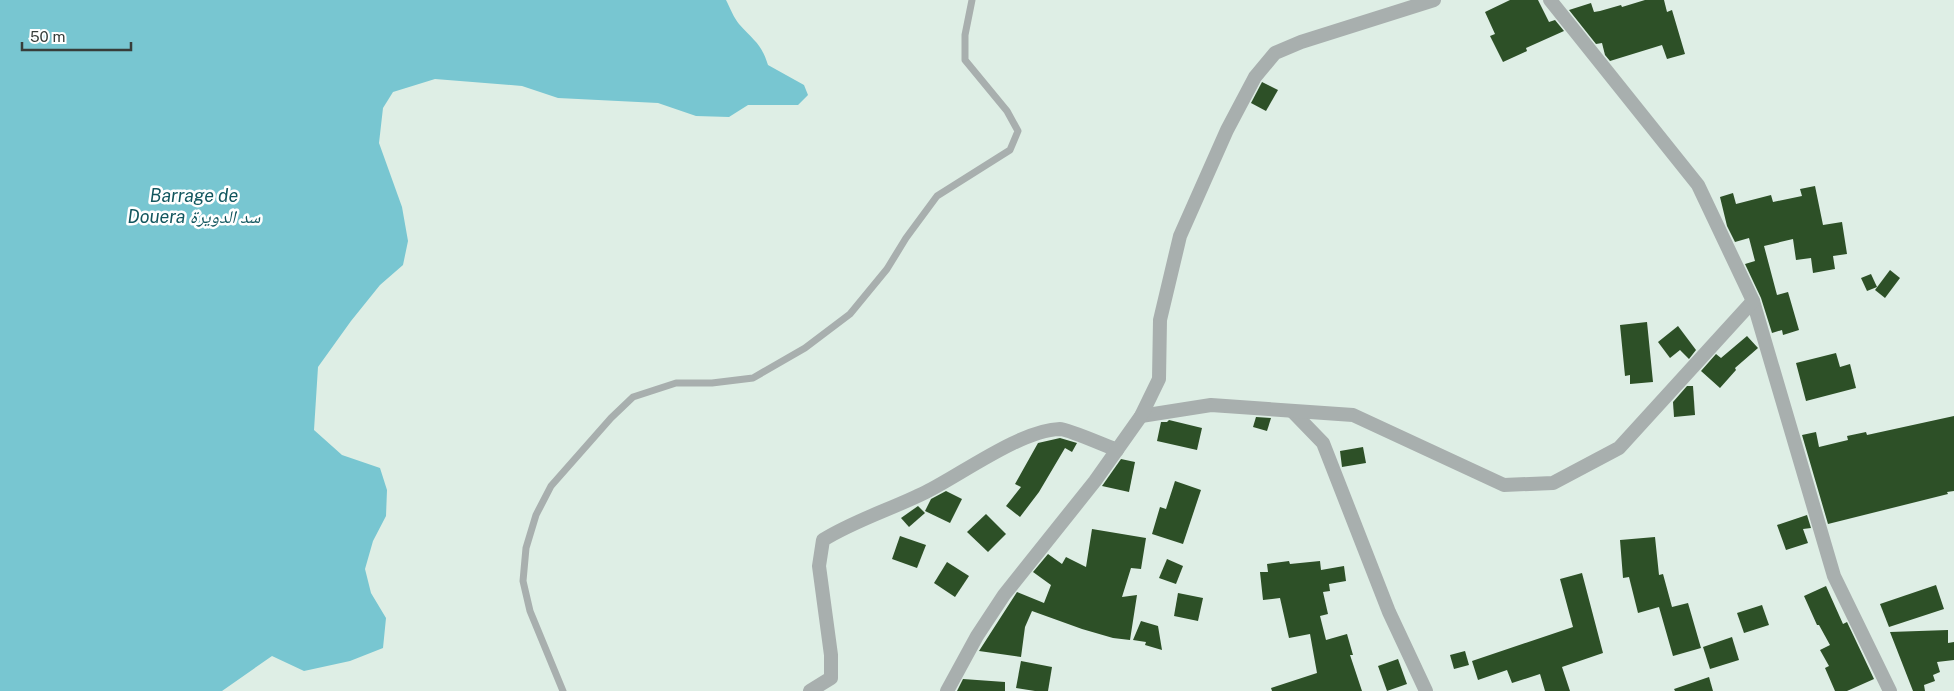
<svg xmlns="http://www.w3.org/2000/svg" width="1954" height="691" viewBox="0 0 1954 691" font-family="'Public Sans','Noto Naskh Arabic',sans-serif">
	<rect width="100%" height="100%" fill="#deeee5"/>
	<path fill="#78c6d1" d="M0,0H726C730,8 734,18 739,24C754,41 761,43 768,65L804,85L808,95L798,105H748L729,117L696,116L658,103L558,98L522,86L435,79L393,92L383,108L379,143L402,207L408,241L403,265L380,285L351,321L318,367L314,430L342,455L380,468L387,490L386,516L373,541L365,569L371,593L386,618L383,648L350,661L304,671L272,656L222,691H0Z"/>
	<g fill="#2d5027">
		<path d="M1510,0H1538L1549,22L1555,20L1564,31L1526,48L1527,51L1503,62L1490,36L1495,34L1485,12Z"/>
		<path d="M1645,0H1664L1667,12L1672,10L1685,54L1667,59L1662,45L1610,61L1605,55L1602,43L1596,44L1569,10L1591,3L1594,12L1600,11L1621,5L1622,7Z"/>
		<path d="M1262,82L1278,90L1266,111L1251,103Z"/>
		<path d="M1815,186L1823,225L1842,222L1847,254L1833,256L1835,269L1813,273L1811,258L1796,260L1793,239L1764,246L1777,295L1788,292L1799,330L1783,335L1782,330L1772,333L1761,298L1745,264L1755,261L1749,238L1735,242L1727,226L1720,197L1733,193L1736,204L1771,195L1773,202L1802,196L1800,189Z"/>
		<path d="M1890,270L1900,278L1885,298L1875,290Z"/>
		<path d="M1871,274L1877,287L1867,291L1861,278Z"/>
		<path d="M1647,322L1653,382L1630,384V375L1625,376L1620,325Z"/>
		<path d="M1678,326L1696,350L1689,359L1680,350L1670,358L1658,342Z"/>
		<path d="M1747,336L1758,348L1735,368L1736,370L1720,388L1701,371L1716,354L1721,358Z"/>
		<path d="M1836,353L1840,367L1850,364L1856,388L1806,401L1796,363Z"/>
		<path d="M1687,386H1693L1695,415L1674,417L1673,402Z"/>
		<path d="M1954,416V491L1947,492L1948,494L1828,524L1802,435L1816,432L1819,447L1848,440L1847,436L1866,432L1867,435Z"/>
		<path d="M1256,417L1271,418L1267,431L1253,427Z"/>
		<path d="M1169,420L1202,428L1197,450L1157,441L1161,422H1167Z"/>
		<path d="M1060,438L1077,443L1072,452L1065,448L1039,492L1020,517L1006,506L1021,487L1015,484L1038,443Z"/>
		<path d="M1363,447L1366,463L1342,467L1340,451Z"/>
		<path d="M1121,459L1135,462L1129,492L1102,486Z"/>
		<path d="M1175,481L1201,490L1183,544L1152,534L1160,507L1166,509Z"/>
		<path d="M946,491L962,499L950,523L925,511L931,499Z"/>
		<path d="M918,506L925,513L909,527L901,518Z"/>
		<path d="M986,514L1006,534L988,552L967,532Z"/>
		<path d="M1807,515L1811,528L1803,529L1808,543L1786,550L1777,525Z"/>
		<path d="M1092,529L1146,538L1141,569L1131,568L1122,597L1137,595L1130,640L1113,638L1082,629L1032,611L1025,627L1021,657L979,651L1017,592L1044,603L1051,585L1033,572L1048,554L1062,564L1066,557L1086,567Z"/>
		<path d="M900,536L926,545L917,568L892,559Z"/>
		<path d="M1655,537L1659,575L1663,574L1672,607L1688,603L1701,648L1673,656L1659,607L1638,613L1629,577L1623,578L1620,540Z"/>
		<path d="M1167,559L1183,566L1176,584L1159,578Z"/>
		<path d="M1289,561L1290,564L1320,561L1321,570L1344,566L1346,581L1329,584L1330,591L1323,592L1328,614L1320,616L1326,640L1347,634L1353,655H1350L1362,691H1272L1271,688L1317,673L1310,634L1289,638L1280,598L1263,600L1260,572H1268L1267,564Z"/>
		<path d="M947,562L969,576L955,597L934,583Z"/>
		<path d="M1582,573L1603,653L1562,667L1570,691H1545L1540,674L1512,683L1507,670L1478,680L1472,661L1573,627L1560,579Z"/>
		<path d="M1936,585L1944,609L1889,627L1880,604Z"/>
		<path d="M1826,586L1843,624L1847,622L1874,679L1847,691H1835L1825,668L1829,666L1820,650L1830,645L1819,625H1817L1804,596Z"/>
		<path d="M1178,593L1203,598L1198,621L1174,616Z"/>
		<path d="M1762,605L1769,625L1744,633L1737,613Z"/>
		<path d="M1141,621L1158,626L1162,650L1145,645L1146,642L1133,640Z"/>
		<path d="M1948,630V643L1954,642V660L1937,662L1940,672L1933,675L1935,681L1924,685L1925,691H1913L1890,632Z"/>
		<path d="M1732,637L1739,660L1710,669L1703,647Z"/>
		<path d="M1465,651L1469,665L1454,669L1450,655Z"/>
		<path d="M1398,659L1407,684L1387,691L1378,666Z"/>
		<path d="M1021,661L1052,667L1048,691H1035L1016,688Z"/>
		<path d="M1709,677L1713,691H1675L1674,689Z"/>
		<path d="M963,679L1005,682V691H957Z"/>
	</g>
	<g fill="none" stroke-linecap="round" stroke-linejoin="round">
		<path stroke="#a8afae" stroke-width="7" d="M563,691L530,611L523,581L526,548L536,515L551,486L611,418L633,397L676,383H712L753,378L805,348L850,314L887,269L906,238L937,196L1010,150L1018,131L1007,111L965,60V35L972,0"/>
		<g stroke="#a8afae" stroke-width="14">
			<path d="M1550,0L1698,185L1753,301L1834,576L1890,691"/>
			<path d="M1292,411L1323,443L1389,612L1426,691"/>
			<path d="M1141,416L1211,405L1353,415L1504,485L1553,483L1619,448L1753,301"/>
			<path d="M810,691L831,678V655L819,566L823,540C855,520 892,509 926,492C962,474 1021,430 1060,429C1068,429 1106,446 1117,450"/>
		</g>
		<path stroke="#a8afae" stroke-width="14" d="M947,691L977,636L1004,595L1095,481L1141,416L1159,379L1160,320L1180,236L1227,130L1255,77L1275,53L1301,42L1434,0"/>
	</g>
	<g text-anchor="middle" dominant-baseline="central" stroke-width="5" stroke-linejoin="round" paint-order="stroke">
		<g font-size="18" font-style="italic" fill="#12565e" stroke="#fff">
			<text x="194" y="195">Barrage de<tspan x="194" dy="21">Douera سد الدويرة</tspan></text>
		</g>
	</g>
	<path d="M22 42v8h109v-8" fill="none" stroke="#373d3a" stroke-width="2.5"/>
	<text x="30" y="42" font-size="15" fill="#373d3a" stroke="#ffffff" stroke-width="4" paint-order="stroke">50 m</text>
</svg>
